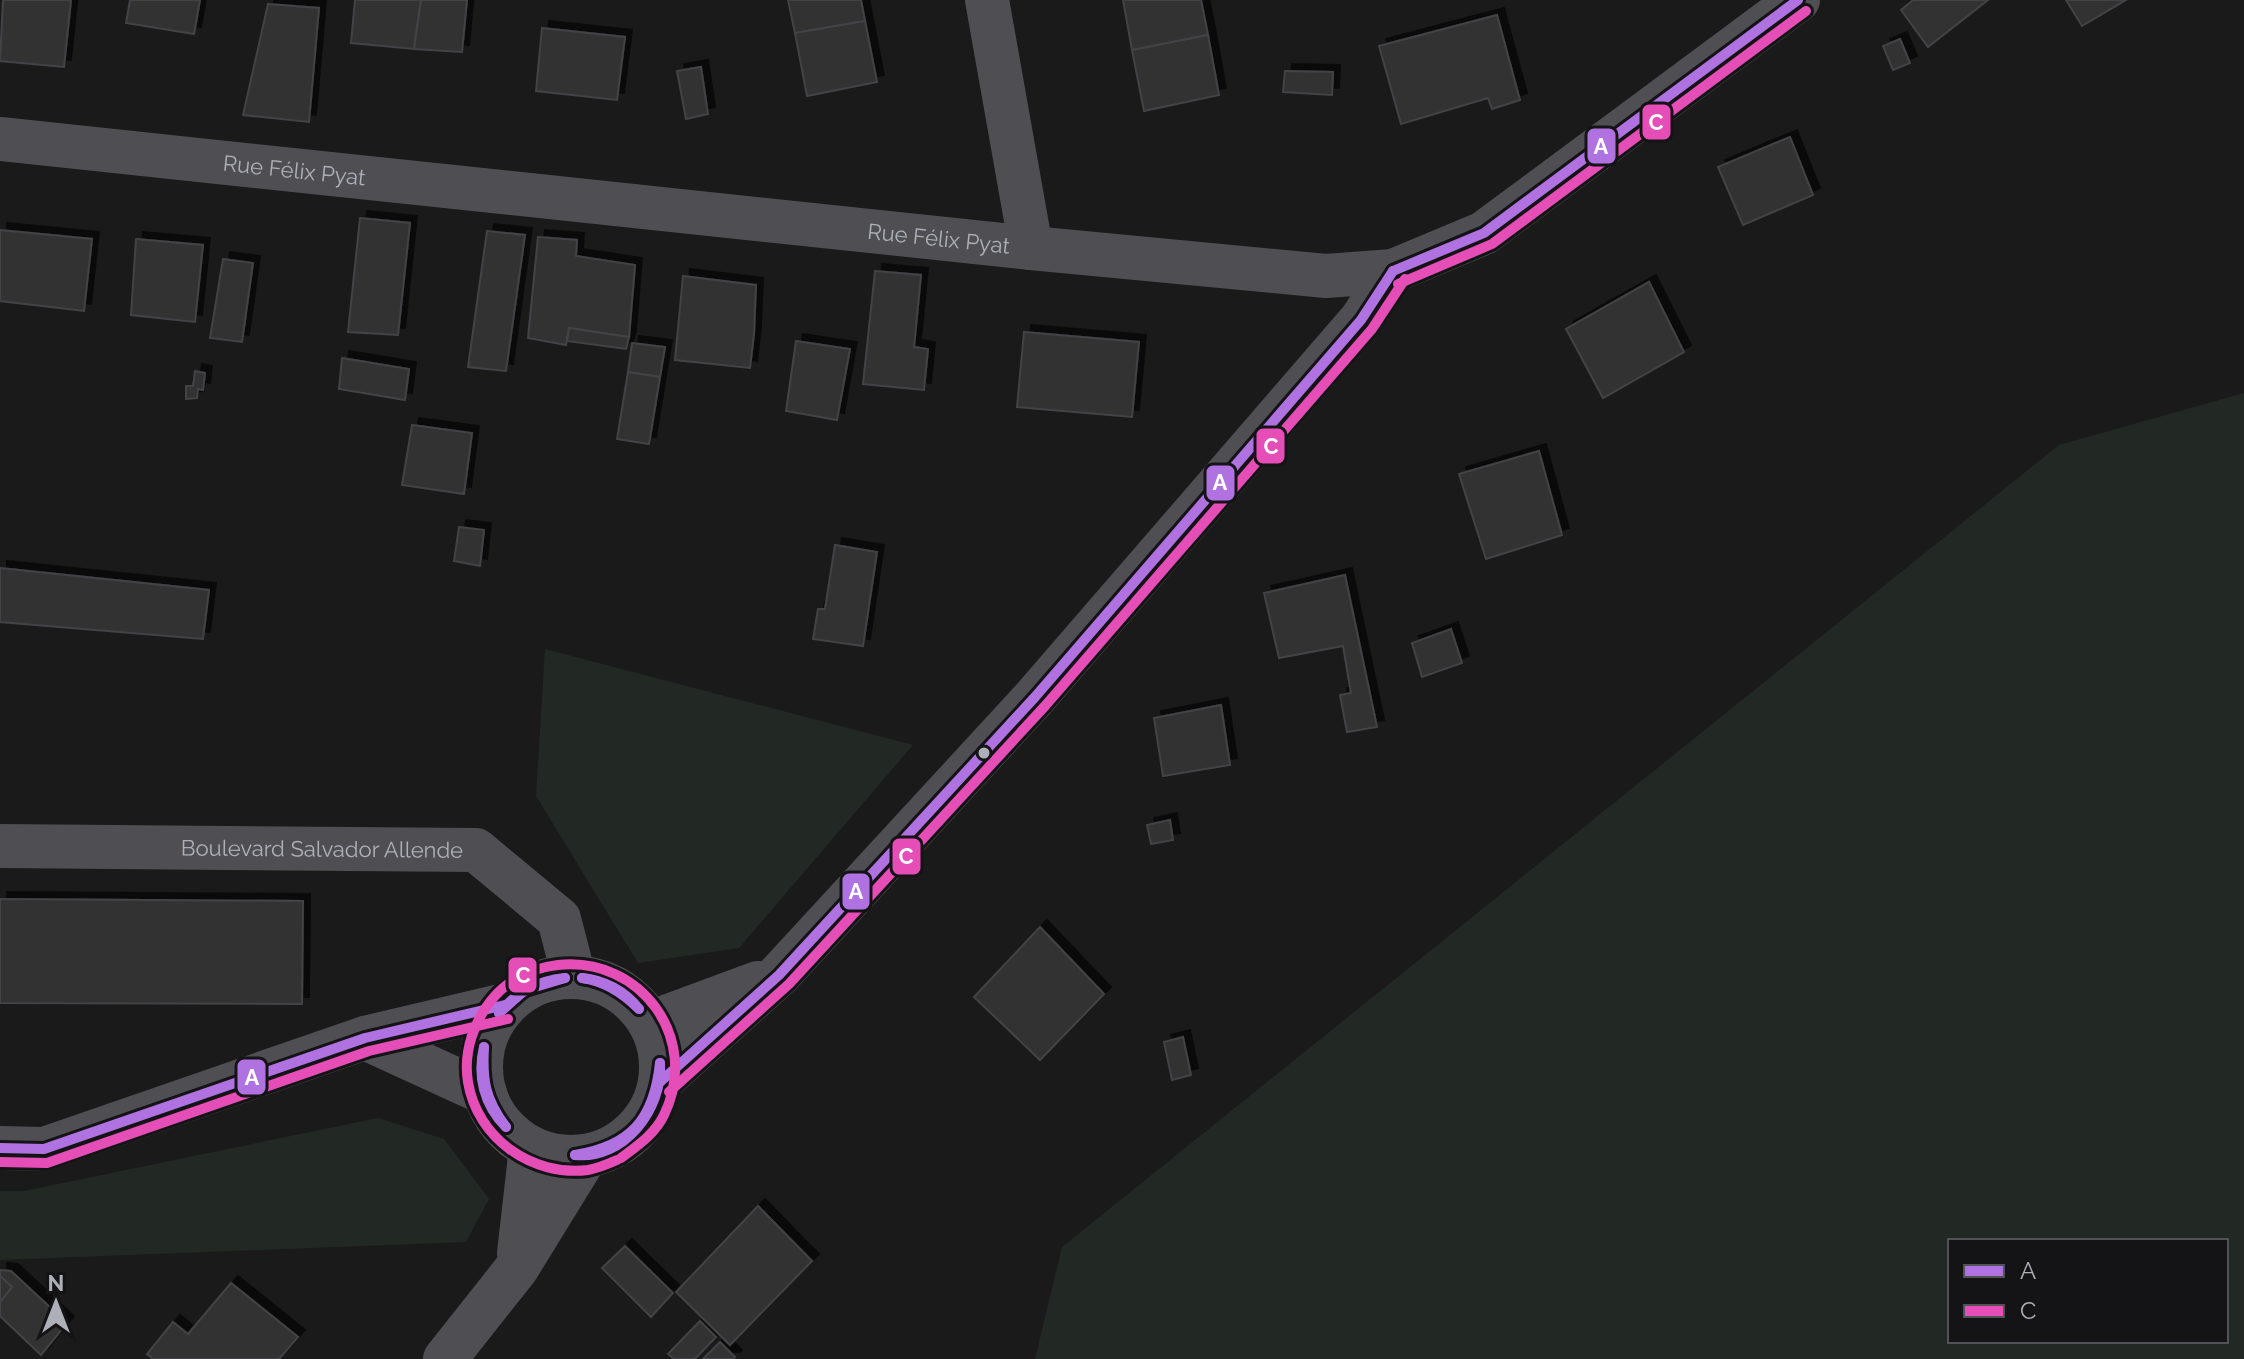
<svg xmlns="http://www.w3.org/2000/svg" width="2244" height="1359" viewBox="0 0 2244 1359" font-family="Raleway,sans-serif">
	<defs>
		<filter id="shadow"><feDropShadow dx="7" dy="-7" stdDeviation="0" flood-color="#0009"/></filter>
	</defs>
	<rect width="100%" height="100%" fill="#1a1a1a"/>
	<g fill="#222924" fill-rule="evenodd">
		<path d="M2244,393V1359H1035L1062,1247L2059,445ZM1950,1241H2226V1341H1950Z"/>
		<path d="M545,649L913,745L739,948L638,963L536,796Z"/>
		<path d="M378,1118L444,1139L489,1199L466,1242L0,1260V1191H24Z"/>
	</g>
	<g fill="#323232" stroke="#434346" stroke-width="2" filter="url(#shadow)">
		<path d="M3,0H71L64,67L0,61Z"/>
		<path d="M130,0H200L194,34L126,23Z"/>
		<path d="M355,0H421L414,49L351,43Z"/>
		<path d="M421,0H467L462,52L414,49Z"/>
		<path d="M788,0H861L865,21L795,33Z"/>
		<path d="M1123,0H1201L1208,35L1132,50Z"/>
		<path d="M1913,0H1988L1928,47L1901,10Z"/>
		<path d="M2066,0H2126L2082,26Z"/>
		<path d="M268,4L319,8L309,122L243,115Z"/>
		<path d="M1497,15L1520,100L1492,109L1488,98L1401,124L1379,46Z"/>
		<path d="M865,21L877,82L807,96L795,33Z"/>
		<path d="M542,28L625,37L617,100L536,91Z"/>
		<path d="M1208,35L1219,95L1144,111L1132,50Z"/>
		<path d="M1900,39L1910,63L1893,70L1883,46Z"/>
		<path d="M701,67L708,114L686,119L677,71Z"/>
		<path d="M1285,71L1333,72L1332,95L1283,92Z"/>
		<path d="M1790,137L1813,195L1743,225L1718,167Z"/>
		<path d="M360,218L410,223L398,335L348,332Z"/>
		<path d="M0,230L92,239L84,311L0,301Z"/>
		<path d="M487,231L525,235L506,371L468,367Z"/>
		<path d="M538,237L577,240L576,256L635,265L629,337L569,328L566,345L528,338Z"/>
		<path d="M136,239L203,245L195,322L131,315Z"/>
		<path d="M223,259L253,263L242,342L210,338Z"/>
		<path d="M875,271L921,275L914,347L928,349L924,390L863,384Z"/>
		<path d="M683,276L756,285L754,334L750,368L675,360Z"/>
		<path d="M1649,282L1684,352L1603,398L1566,329Z"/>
		<path d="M569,328L629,337L626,349L567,341Z"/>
		<path d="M1024,332L1139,342L1132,417L1017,407Z"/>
		<path d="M796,341L850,349L837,420L786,411Z"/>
		<path d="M632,343L665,347L660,377L628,372Z"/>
		<path d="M342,358L409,369L405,400L339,389Z"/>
		<path d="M195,371L205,373L203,390L198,389L197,398L186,399V386H193Z"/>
		<path d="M628,372L660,377L649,444L617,439Z"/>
		<path d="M412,425L472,433L464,494L402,485Z"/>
		<path d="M1539,451L1562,535L1486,559L1459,474Z"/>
		<path d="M459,527L484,530L480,566L454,561Z"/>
		<path d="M835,545L877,552L863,646L813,639L818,609H825Z"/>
		<path d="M0,568L209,590L203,639L0,622Z"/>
		<path d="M1345,575L1377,727L1347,732L1340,695L1351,693L1343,646L1279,658L1264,593Z"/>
		<path d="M1451,629L1462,663L1422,677L1412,643Z"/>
		<path d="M1221,705L1230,765L1163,776L1154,718Z"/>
		<path d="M1170,820L1173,840L1151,844L1147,825Z"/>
		<path d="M0,899L303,901L302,1004L0,1003Z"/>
		<path d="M1040,927L1104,994L1040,1060L974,997Z"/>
		<path d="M1183,1037L1191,1075L1172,1080L1164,1042Z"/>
		<path d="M758,1206L812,1261L730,1345L676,1292Z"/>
		<path d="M625,1246L673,1293L651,1317L602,1268Z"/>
		<path d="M0,1270L11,1271L67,1323L41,1355L0,1316V1302L12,1287L0,1276Z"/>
		<path d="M0,1276L12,1287L0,1302Z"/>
		<path d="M231,1283L298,1337L279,1359H153L147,1354L173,1322L188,1334Z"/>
		<path d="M700,1321L716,1337L695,1359H674L668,1354Z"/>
		<path d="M720,1342L735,1357L733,1359H703Z"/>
	</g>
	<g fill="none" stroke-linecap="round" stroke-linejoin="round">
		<g stroke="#4f4f53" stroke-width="44">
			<path d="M987,0L1031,248"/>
			<path id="s1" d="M0,846L476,850L559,919L574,977"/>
			<path d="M365,1038L485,1093"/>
			<path d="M0,1148L44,1149L365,1038L505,1005"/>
		</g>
		<g stroke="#4f4f53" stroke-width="44">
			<path id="s2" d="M0,139L1031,248L1326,276L1393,271L1484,233L1798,0"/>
			<circle cx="571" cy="1067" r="90"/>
			<path d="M650,1023L758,983"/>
			<path d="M660,1082L779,975L1035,697L1361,320L1393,271"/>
			<path d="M519,1253L531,1148"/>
			<path d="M445,1359L517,1268L586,1156"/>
		</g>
		<defs>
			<g id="bus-1">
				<path d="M1393,271L1484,233L1798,0"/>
				<path d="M582,978C604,980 625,991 639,1009"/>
				<path d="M582,978C605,981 623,993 639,1009"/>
				<path d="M499,1013C517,992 537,981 565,978"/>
				<path d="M499,1013L525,990L565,978"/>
				<path d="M484,1047C482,1080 485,1099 506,1127"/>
				<path d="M484,1047C477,1076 484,1105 506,1127"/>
				<path d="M660,1082L779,975L1035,697L1361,320L1393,271"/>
				<path d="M0,1148L44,1149L365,1038L505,1005"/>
				<path d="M575,1155C624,1160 663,1109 660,1063"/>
				<path d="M575,1155C631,1146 654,1119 660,1063"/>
			</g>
			<g id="bus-2">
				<path d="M1398,284L1492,244L1806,11"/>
				<path d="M669,1092L789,984L1045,706L1372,329L1405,279"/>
				<path d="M617,1160C608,1164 598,1168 588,1170C532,1177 477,1138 468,1082C463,1052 474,1020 494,997C511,978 532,968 558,965C641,956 701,1039 664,1115C655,1134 637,1146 621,1158"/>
				<path d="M0,1162L47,1163L369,1051L508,1019"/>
			</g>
		</defs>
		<use href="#bus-1" stroke="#141416" stroke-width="16"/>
		<use href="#bus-2" stroke="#141416" stroke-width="16"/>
		<use href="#bus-1" stroke="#b172e1" stroke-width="10"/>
		<use href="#bus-2" stroke="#e54db7" stroke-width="10"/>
	</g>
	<circle fill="#adafb9" stroke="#141416" stroke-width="3" cx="984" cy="753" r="7"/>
	<g text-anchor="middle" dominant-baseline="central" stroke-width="8" stroke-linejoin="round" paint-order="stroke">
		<g font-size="22" fill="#adafb9" stroke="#141416">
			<text stroke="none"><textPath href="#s2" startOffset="296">Rue Félix Pyat</textPath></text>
			<text stroke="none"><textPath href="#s2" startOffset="944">Rue Félix Pyat</textPath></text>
			<text stroke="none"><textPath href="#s1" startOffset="322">Boulevard Salvador Allende</textPath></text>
		</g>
	</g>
	<g stroke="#141416" stroke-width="3">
		<rect x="1641" y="103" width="31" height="38" rx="8" fill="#e54db7"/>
		<rect x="1586" y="127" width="31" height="38" rx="8" fill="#b172e1"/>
		<rect x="1255" y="427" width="31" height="38" rx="8" fill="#e54db7"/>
		<rect x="1205" y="464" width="31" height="38" rx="8" fill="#b172e1"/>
		<rect x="891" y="837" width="31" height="39" rx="8" fill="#e54db7"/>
		<rect x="841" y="872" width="30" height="39" rx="8" fill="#b172e1"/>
		<rect x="507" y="956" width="31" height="38" rx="8" fill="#e54db7"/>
		<rect x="236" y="1058" width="31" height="38" rx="8" fill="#b172e1"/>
	</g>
	<g font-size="22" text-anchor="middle" font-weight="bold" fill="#fff">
		<text x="1656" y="130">C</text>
		<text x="1601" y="154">A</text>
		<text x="1271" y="454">C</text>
		<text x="1220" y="490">A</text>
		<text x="906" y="864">C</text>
		<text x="856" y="899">A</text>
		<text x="523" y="983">C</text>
		<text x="252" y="1085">A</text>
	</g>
	<rect x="1948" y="1239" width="280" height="104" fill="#141416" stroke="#515257" stroke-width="2"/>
	<rect x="1964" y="1265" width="40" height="12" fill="#b172e1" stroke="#515257" stroke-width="2"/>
	<text x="2020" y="1279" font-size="24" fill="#adafb9">A</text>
	<rect x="1964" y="1305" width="40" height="12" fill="#e54db7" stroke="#515257" stroke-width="2"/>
	<text x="2020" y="1319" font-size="24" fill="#adafb9">C</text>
	<g transform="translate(56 1303)" stroke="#141416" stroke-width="6" paint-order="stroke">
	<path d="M0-6L14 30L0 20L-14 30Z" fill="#adafb9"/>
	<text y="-12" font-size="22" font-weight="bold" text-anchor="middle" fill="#adafb9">N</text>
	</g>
</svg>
